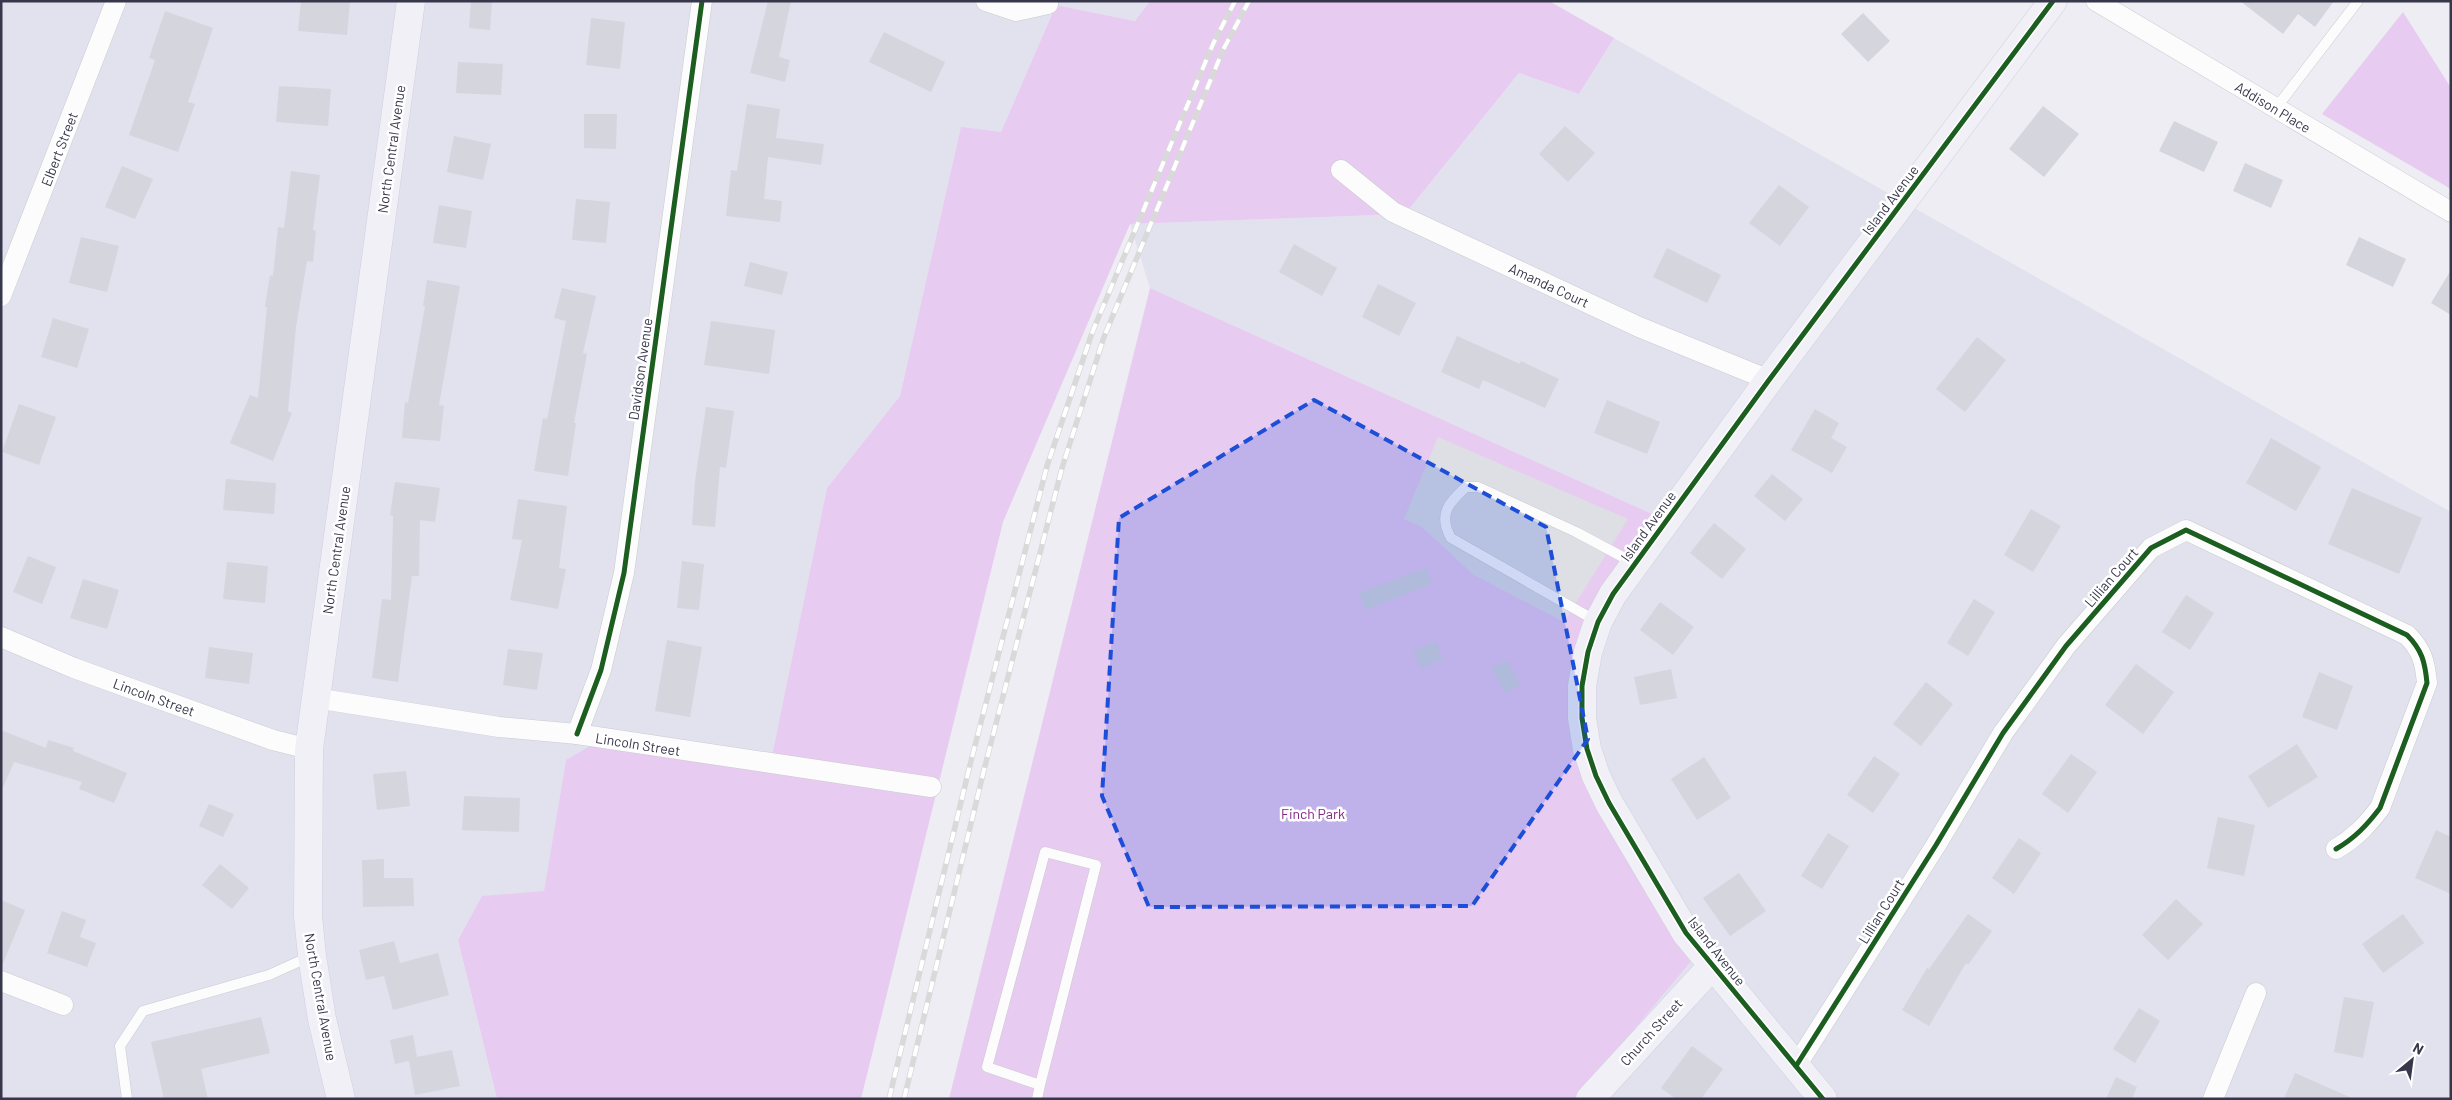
<svg xmlns="http://www.w3.org/2000/svg" width="2452" height="1100" viewBox="0 0 2452 1100" font-family="Barlow,sans-serif">
	<rect width="100%" height="100%" fill="#ededf3"/>
	<g fill="#e2e2ef">
		<path d="M1,1H1150L1135,21L1056,5L1001,132L961,128L900,396L827,488L772,757L566,760L544,892L482,897L458,940L497,1099H1Z"/>
		<path d="M1614,38L2451,512V1099H1576L1698,953L1588,737L1607,600L1659,517L1150,288L1130,224L1405,214L1519,73L1579,94Z"/>
	</g>
	<g fill="#e8cbf0">
		<path d="M1150,1H1549L1614,38L1579,94L1519,73L1405,214L1130,224L1003,522L861,1099H497L458,940L482,896L544,891L566,760L609,735L772,756L827,488L900,396L961,127L1001,132L1056,5L1135,21Z"/>
		<path d="M2403,12L2451,88V189L2322,114Z"/>
		<path d="M1150,288L1659,517L1607,600L1588,737L1698,953L1576,1099H949Z"/>
	</g>
	<path fill="#dedee5" d="M1438,437L1628,519L1564,622L1474,575L1422,527L1404,519Z"/>
	<g fill="#d5d5dd">
		<path d="M301,1H350L347,35L298,31Z"/>
		<path d="M471,1H492L490,30L469,28Z"/>
		<path d="M768,1H791L779,57L790,60L785,82L750,73Z"/>
		<path d="M2240,1H2334L2315,27L2298,14L2283,34Z"/>
		<path d="M165,11L213,28L188,102L195,104L178,152L129,135L155,60L149,58Z"/>
		<path d="M1863,13L1890,41L1868,62L1841,34Z"/>
		<path d="M591,18L625,22L620,69L586,65Z"/>
		<path d="M884,32L945,62L931,92L869,62Z"/>
		<path d="M458,62L503,64L501,95L456,93Z"/>
		<path d="M279,86L331,89L328,126L276,122Z"/>
		<path d="M747,104L780,109L776,138L824,144L821,165L768,157L764,199L782,201L780,222L726,216L731,170L737,171Z"/>
		<path d="M2043,106L2079,134L2044,177L2009,149Z"/>
		<path d="M584,114H617L616,149L584,148Z"/>
		<path d="M2174,121L2218,142L2204,172L2159,151Z"/>
		<path d="M1565,126L1595,153L1568,182L1539,154Z"/>
		<path d="M454,136L491,144L483,180L447,172Z"/>
		<path d="M2245,163L2283,180L2271,208L2233,191Z"/>
		<path d="M122,166L153,179L135,219L105,207Z"/>
		<path d="M291,171L320,175L313,230L316,231L313,262L307,261L296,327L288,411L292,413L273,461L230,443L250,395L258,398L267,307H265L270,275L273,276L278,227L284,228Z"/>
		<path d="M1779,185L1809,207L1780,246L1749,223Z"/>
		<path d="M576,199L610,202L606,243L572,240Z"/>
		<path d="M439,205L472,211L466,248L433,243Z"/>
		<path d="M81,237L119,246L107,292L69,283Z"/>
		<path d="M2359,237L2406,259L2393,287L2346,265Z"/>
		<path d="M1294,244L1337,268L1322,296L1279,272Z"/>
		<path d="M1667,248L1721,275L1707,303L1653,277Z"/>
		<path d="M750,262L788,272L782,295L744,286Z"/>
		<path d="M2451,270V315L2431,303Z"/>
		<path d="M427,280L460,286L439,405L444,406L440,441L402,438L405,402L408,403L425,306H423Z"/>
		<path d="M1378,284L1416,303L1399,336L1362,317Z"/>
		<path d="M562,288L596,296L583,353L587,354L574,423H576L568,476L534,471L543,418L547,419L566,321L554,318Z"/>
		<path d="M53,318L89,329L77,368L41,357Z"/>
		<path d="M711,321L775,330L769,374L704,365Z"/>
		<path d="M1457,336L1520,364L1521,361L1559,379L1545,408L1483,380L1479,389L1441,372Z"/>
		<path d="M1977,337L2006,360L1965,412L1936,389Z"/>
		<path d="M1607,400L1660,422L1647,454L1594,433Z"/>
		<path d="M19,404L56,417L39,465L2,452Z"/>
		<path d="M706,407L734,411L726,468L720,467L715,527L692,525L695,481Z"/>
		<path d="M1815,409L1839,423L1831,438L1847,447L1832,473L1791,450Z"/>
		<path d="M2271,438L2321,467L2296,511L2246,483Z"/>
		<path d="M1772,474L1803,499L1785,521L1754,496Z"/>
		<path d="M226,479L276,483L274,514L223,510Z"/>
		<path d="M395,482L440,488L435,522L420,520L419,576H412L398,682L372,678L382,599L391,600L393,516L390,515Z"/>
		<path d="M2352,488L2422,518L2399,574L2328,544Z"/>
		<path d="M518,499L567,506L559,568L566,569L558,609L510,600L522,540L512,539Z"/>
		<path d="M2031,509L2061,526L2033,572L2004,555Z"/>
		<path d="M1714,523L1746,549L1722,579L1690,553Z"/>
		<path d="M28,556L56,567L42,604L13,592Z"/>
		<path d="M682,561L704,564L699,610L677,608Z"/>
		<path d="M227,562L268,566L265,603L223,599Z"/>
		<path d="M1426,568L1432,584L1365,610L1359,593Z"/>
		<path d="M83,579L119,590L107,629L70,618Z"/>
		<path d="M2186,595L2214,613L2190,650L2162,632Z"/>
		<path d="M1974,599L1995,612L1968,656L1947,643Z"/>
		<path d="M1660,602L1694,627L1673,655L1640,630Z"/>
		<path d="M667,640L702,647L690,717L655,711Z"/>
		<path d="M1436,641L1443,659L1421,669L1413,651Z"/>
		<path d="M209,647L253,653L249,684L205,678Z"/>
		<path d="M508,649L543,653L537,690L503,685Z"/>
		<path d="M1507,660L1520,685L1505,693L1491,668Z"/>
		<path d="M2136,664L2174,692L2143,734L2105,705Z"/>
		<path d="M1671,669L1677,698L1640,705L1634,677Z"/>
		<path d="M2319,672L2353,686L2337,730L2302,717Z"/>
		<path d="M1926,682L1953,704L1921,746L1893,724Z"/>
		<path d="M1,730L46,748L48,740L74,748L73,751L127,773L114,803L79,789L82,782L14,762L1,792Z"/>
		<path d="M2297,744L2318,777L2268,808L2248,776Z"/>
		<path d="M2071,754L2097,772L2068,813L2042,794Z"/>
		<path d="M1874,756L1900,774L1873,813L1847,795Z"/>
		<path d="M1704,757L1731,798L1697,820L1671,779Z"/>
		<path d="M406,771L410,806L377,810L373,774Z"/>
		<path d="M464,796L520,798L519,832L462,830Z"/>
		<path d="M209,804L234,814L223,837L199,826Z"/>
		<path d="M2218,817L2255,825L2244,876L2207,868Z"/>
		<path d="M2436,830L2451,837V894L2415,878Z"/>
		<path d="M1828,833L1849,846L1822,889L1801,876Z"/>
		<path d="M2019,838L2041,853L2014,894L1992,878Z"/>
		<path d="M384,859V878H413L414,906L363,907L362,860Z"/>
		<path d="M220,864L249,888L232,909L202,885Z"/>
		<path d="M1739,873L1766,911L1730,936L1703,898Z"/>
		<path d="M2176,899L2203,924L2168,960L2142,935Z"/>
		<path d="M1,900L25,910L2,966H1Z"/>
		<path d="M62,911L86,920L80,937L96,943L87,967L47,953Z"/>
		<path d="M1968,914L1992,931L1968,965L1966,963L1929,1026L1902,1010L1927,968L1929,969Z"/>
		<path d="M2403,914L2424,943L2383,973L2362,944Z"/>
		<path d="M394,941L400,963L438,953L449,995L393,1010L384,976L366,980L359,950Z"/>
		<path d="M2344,997L2374,1002L2363,1058L2334,1052Z"/>
		<path d="M2139,1008L2160,1021L2135,1063L2113,1049Z"/>
		<path d="M261,1017L270,1053L201,1069L208,1099H164L151,1042Z"/>
		<path d="M413,1035L417,1057L452,1050L460,1086L415,1095L409,1061L395,1064L390,1040Z"/>
		<path d="M1692,1046L1723,1069L1701,1099H1676L1661,1088Z"/>
		<path d="M2295,1073L2354,1099H2284Z"/>
		<path d="M2116,1077L2137,1087L2132,1099H2106Z"/>
	</g>
	<g fill="none" stroke-linecap="round" stroke-linejoin="round">
		<defs>
			<g id="lane">
				<path d="M2276,108L2358,1"/>
				<path d="M1598,622L1451,538C1438,515 1448,503 1466,487H1478L1576,532L1634,563"/>
				<path d="M127,1099L120,1046L143,1011L269,975L311,956"/>
				<path d="M1037,1099L1040,1085L1096,865L1045,852L987,1067L1040,1085"/>
			</g>
			<g id="street">
				<path d="M986,1L1016,11L1048,4"/>
				<path d="M2096,1L2451,212"/>
				<path d="M1341,170L1393,212L1639,327L1769,380"/>
				<path d="M1,296L116,1"/>
				<path d="M1,637L74,668L273,740L309,749"/>
				<path d="M315,698L499,727L577,734L931,787"/>
				<path d="M577,734L601,670L624,573L702,1"/>
				<path d="M1,981L63,1005"/>
				<path d="M1796,1066L1936,845L2003,733L2066,646L2151,548L2186,530L2407,635C2422,650 2425,662 2427,683L2380,808C2367,825 2355,838 2336,849"/>
				<path d="M2213,1099L2256,993"/>
			</g>
			<g id="secondary">
				<path d="M341,1099L322,1019L312,956L308,916L309,749L411,1"/>
				<path d="M1590,1099L1713,965"/>
				<path d="M1823,1099L1686,933L1609,803L1596,776L1587,749L1582,718V686L1588,652L1598,622L1613,594L1769,380L2053,1"/>
			</g>
		</defs>
		<use href="#lane" stroke="#cacad1" stroke-width="11"/>
		<use href="#street" stroke="#cacad1" stroke-width="21"/>
		<use href="#secondary" stroke="#d0cedf" stroke-width="29"/>
		<use href="#lane" stroke="#fcfcfd" stroke-width="10"/>
		<use href="#street" stroke="#fcfcfd" stroke-width="20"/>
		<use href="#secondary" stroke="#f1f0f7" stroke-width="28"/>
		<defs>
			<g id="rail">
				<path d="M889,1099L970,765L1047,466L1092,333L1213,44L1235,1"/>
				<path d="M904,1099L984,770L1062,468L1104,337L1223,50L1249,1"/>
			</g>
		</defs>
		<use href="#rail" stroke="#d9d9da" stroke-width="5.5"/>
		<use href="#rail" stroke="#fff" stroke-width="4" stroke-dasharray="11" stroke-linecap="butt"/>
		<defs>
			<g id="cycleway">
				<path d="M577,734L601,670L624,573L702,1"/>
				<path d="M1796,1066L1936,845L2003,733L2066,646L2151,548L2186,530L2407,635C2422,650 2425,662 2427,683L2380,808C2367,825 2355,838 2336,849"/>
				<path d="M1823,1099L1686,933L1609,803L1596,776L1587,749L1582,718V686L1588,652L1598,622L1613,594L1769,380L2053,1"/>
			</g>
		</defs>
		<use href="#cycleway" stroke="#fff" stroke-width="8"/>
		<use href="#cycleway" stroke="#1b5e20" stroke-width="5"/>
	</g>
	<path fill="#1d4ed8" fill-opacity="0.2" stroke="#1d4ed8" stroke-width="4" stroke-dasharray="10 6" stroke-linejoin="round" d="M1314,400L1546,527L1588,739L1472,906L1149,907L1102,796L1119,518Z"/>
	<g text-anchor="middle" dominant-baseline="central" stroke-width="5" stroke-linejoin="round" paint-order="stroke">
		<g font-size="14" fill="#37374b" stroke="#fff">
			<text transform="translate(2273 107) rotate(31)">Addison Place</text>
			<text transform="translate(59 149) rotate(-69)">Elbert Street</text>
			<text transform="translate(391 149) rotate(-82)">North Central Avenue</text>
			<text transform="translate(1890 200) rotate(-53)">Island Avenue</text>
			<text transform="translate(1549 285) rotate(25)">Amanda Court</text>
			<text transform="translate(640 369) rotate(-82)">Davidson Avenue</text>
			<text transform="translate(1648 526) rotate(-54)">Island Avenue</text>
			<text transform="translate(336 550) rotate(-82)">North Central Avenue</text>
			<text transform="translate(2111 577) rotate(-49)">Lillian Court</text>
			<text transform="translate(154 697) rotate(20)">Lincoln Street</text>
			<text transform="translate(638 744) rotate(9)">Lincoln Street</text>
			<text transform="translate(1881 911) rotate(-58)">Lillian Court</text>
			<text transform="translate(1717 951) rotate(52)">Island Avenue</text>
			<text transform="translate(321 997) rotate(80)">North Central Avenue</text>
			<text transform="translate(1651 1032) rotate(-48)">Church Street</text>
		</g>
		<g font-size="14" fill="#842383" stroke="#fff">
			<text x="1313" y="813">Finch Park</text>
		</g>
	</g>
	<rect width="2452" height="1100" fill="none" stroke="#37374b" stroke-width="5"/>
	<g transform="translate(2412 1060) rotate(29)" stroke="#ffffff" stroke-width="4" paint-order="stroke">
	<path d="M0-4L9 19L0 12L-9 19Z" fill="#37374b"/>
	<text y="-8" font-size="14" font-weight="bold" text-anchor="middle" fill="#37374b">N</text>
	</g>
</svg>
